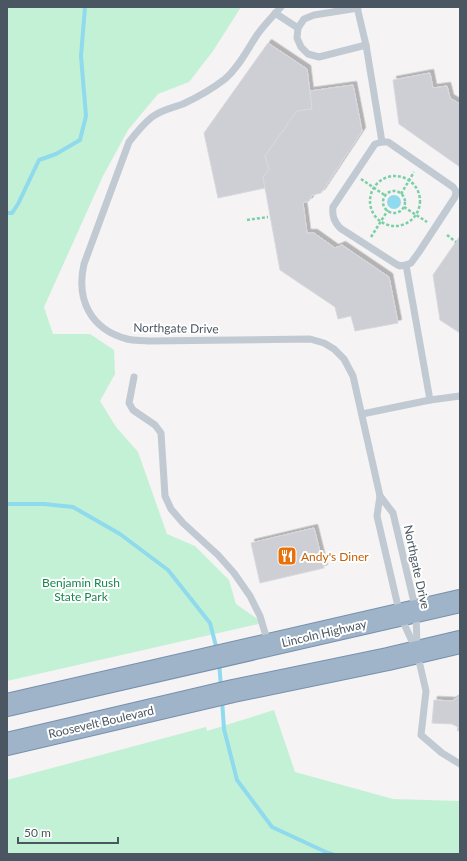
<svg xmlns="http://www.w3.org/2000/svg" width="467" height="861" viewBox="0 0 467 861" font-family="Lato,sans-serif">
	<defs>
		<filter id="shadow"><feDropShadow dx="3.5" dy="-3.5" stdDeviation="0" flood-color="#0004"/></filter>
	</defs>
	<rect width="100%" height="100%" fill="#f5f3f3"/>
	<g fill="#c3f1d5">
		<path d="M7,7H241L213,51L189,82L158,94L128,130L103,176L44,307L53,334H90L114,350L115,374L100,401L116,427L138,452L167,534L195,546L229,580L236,604L263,623L7,681Z"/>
		<path d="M274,710L295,772L393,799L460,801V854H7V780L206,727L207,731Z"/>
	</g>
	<circle fill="#90daee" cx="394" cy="202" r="7"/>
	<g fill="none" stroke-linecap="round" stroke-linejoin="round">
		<g stroke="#90daee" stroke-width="4">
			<path d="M7,213H12L18,204L39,160L56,154L80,140L86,116L81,56L85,7"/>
			<path d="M7,504H44L73,507L120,534L168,570L210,623L217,650"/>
			<path d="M219,662L221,687"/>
			<path d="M222,700L224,729L237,780L272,827L328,853L332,854"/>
		</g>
	</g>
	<g fill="#cdcfd5" stroke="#d7d9de" filter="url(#shadow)">
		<path d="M268,43L307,69L312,109L297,111L265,156L269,169L263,177L265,188L218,198L204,133Z"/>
		<path d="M430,73L433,88L447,86L450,98L460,104V167L399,124L393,80Z"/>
		<path d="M353,85L362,131L321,193L312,195L309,201L303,203L307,233H314L335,248L342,245L389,277L398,323L355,331L351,316L338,319L335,307L280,270L263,177L269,169L265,156L297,111L312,109L310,91Z"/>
		<path d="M460,236V333L440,320L433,275Z"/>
		<path d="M314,528L324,568L260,583L251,543Z"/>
		<path d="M460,696V732L457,730L458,727L452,724L432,723L434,700L452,701Z"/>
	</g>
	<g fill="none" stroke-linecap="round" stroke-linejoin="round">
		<defs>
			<g id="trunk">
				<path d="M7,705L460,601"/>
				<path d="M7,744L233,691L388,659L460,642"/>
			</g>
		</defs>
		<use href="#trunk" stroke="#7690ad" stroke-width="24"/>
		<g stroke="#7ad0a6" stroke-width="2.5" stroke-dasharray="3 2" stroke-linecap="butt">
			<circle cx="395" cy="201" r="25"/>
			<path d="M361,179L386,196"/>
			<circle cx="394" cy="202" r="11"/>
			<path d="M401,194L414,172"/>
			<path d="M404,207L427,222"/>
			<path d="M247,220L268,217"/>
			<path d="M447,235L456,242"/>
			<path d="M371,237L388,210"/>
		</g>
		<g stroke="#c1cad2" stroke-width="7">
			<path d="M281,7C273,16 264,25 257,35C247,50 239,67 225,79C212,89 198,97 183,104C172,108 161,110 152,117C143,124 136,133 129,142L84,264C76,299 90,329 127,339C134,341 141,340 149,341L310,339L324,343L334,349L344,359L353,376L380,496L377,516L400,615L417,652L426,691L421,735L442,753L460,764"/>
			<path d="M357,7L366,45L382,142"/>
			<path d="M275,13L298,28L297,38L301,47L308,54L319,57L366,45"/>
			<path d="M298,28L304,19L314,15L358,8"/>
			<path d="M382,142H388L453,187L456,191L455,197L419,252L411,263L406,265L400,266L396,264L340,228C334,221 332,216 333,207L375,144Z"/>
			<path d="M406,265L430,400"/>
			<path d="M134,377L129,403L133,410L155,425L161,433L165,496L171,509L183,523L218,555L234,573L250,596L260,616L268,643"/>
			<path d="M362,414L430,400L460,396"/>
			<path d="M380,496L393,513L416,611L417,648"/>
		</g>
		<use href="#trunk" stroke="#9fb4c9" stroke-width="22"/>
	</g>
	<defs>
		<symbol id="restaurant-square" viewBox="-11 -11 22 22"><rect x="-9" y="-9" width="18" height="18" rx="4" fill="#e8710a" stroke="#fff"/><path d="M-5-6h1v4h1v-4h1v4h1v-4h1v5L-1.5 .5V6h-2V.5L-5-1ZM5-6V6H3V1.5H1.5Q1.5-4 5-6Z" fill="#fff"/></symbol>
	</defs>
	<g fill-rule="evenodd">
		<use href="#restaurant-square" x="276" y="545" width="22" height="22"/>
	</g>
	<g text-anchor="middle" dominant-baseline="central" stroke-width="4" stroke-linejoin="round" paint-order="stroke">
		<g font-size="12" fill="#4a5661" stroke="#fff">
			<text transform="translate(176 328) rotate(1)">Northgate Drive</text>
			<text transform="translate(417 567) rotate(78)">Northgate Drive</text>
			<text transform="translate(324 633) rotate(-13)">Lincoln Highway</text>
			<text transform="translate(101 722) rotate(-13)">Roosevelt Boulevard</text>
		</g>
		<g font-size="12" fill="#c56008" stroke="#fff" text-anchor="start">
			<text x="301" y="556">Andy's Diner</text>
		</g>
		<g font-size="12" fill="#17864f" stroke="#fff">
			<text x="81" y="582">Benjamin Rush<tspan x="81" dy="14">State Park</tspan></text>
		</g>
	</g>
	<rect width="467" height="861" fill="none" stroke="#4a5661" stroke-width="16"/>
	<path d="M18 837v6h100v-6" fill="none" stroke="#4a5661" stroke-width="2"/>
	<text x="24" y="837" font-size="12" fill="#4a5661" stroke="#ffffff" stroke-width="3" paint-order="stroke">50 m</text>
</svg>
